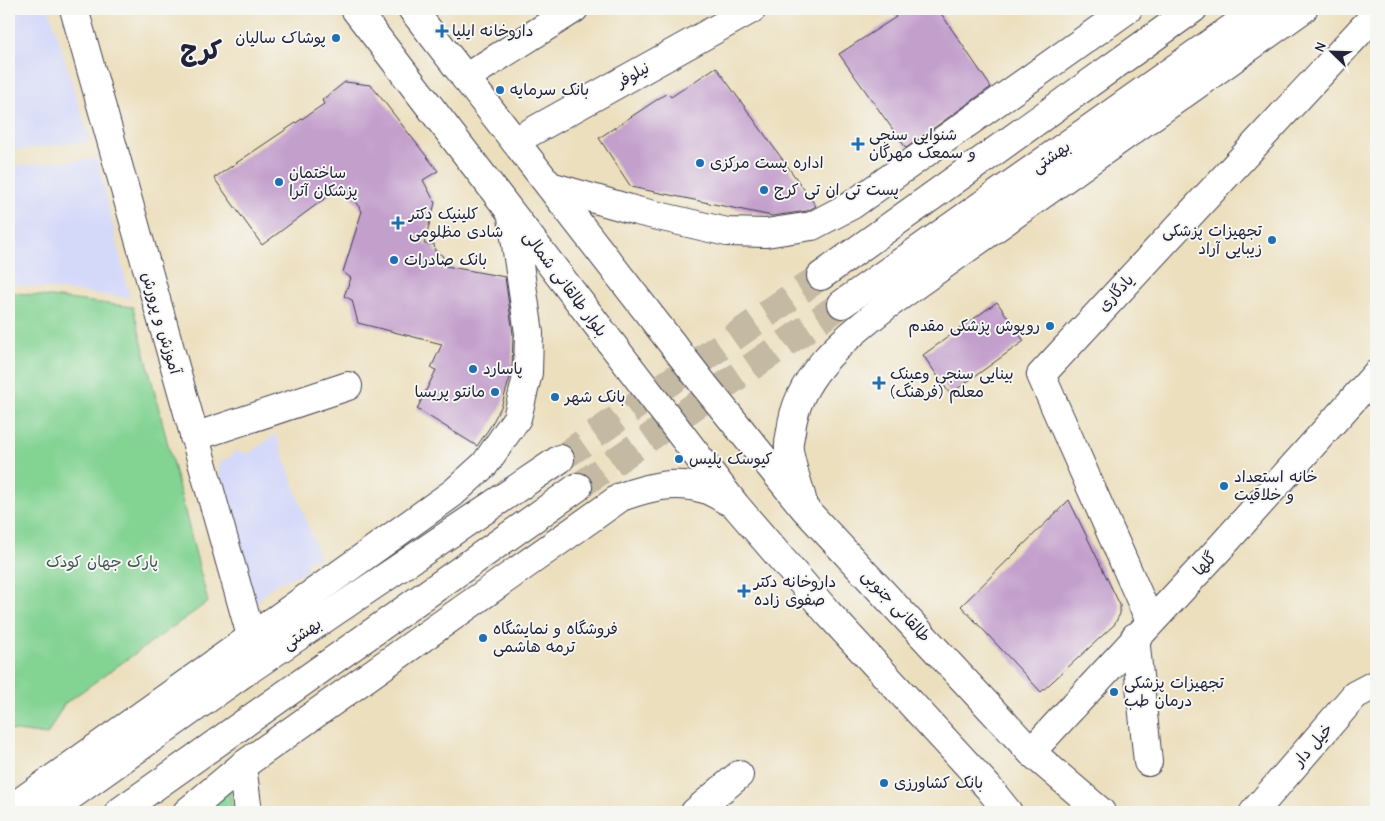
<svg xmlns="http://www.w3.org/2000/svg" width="1385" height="821" viewBox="0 0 1385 821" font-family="'Comic Neue','Playpen Sans Arabic',sans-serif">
	<rect width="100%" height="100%" fill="#f6f6f2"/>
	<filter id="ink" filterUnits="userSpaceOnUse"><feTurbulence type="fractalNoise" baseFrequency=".02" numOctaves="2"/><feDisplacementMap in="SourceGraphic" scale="10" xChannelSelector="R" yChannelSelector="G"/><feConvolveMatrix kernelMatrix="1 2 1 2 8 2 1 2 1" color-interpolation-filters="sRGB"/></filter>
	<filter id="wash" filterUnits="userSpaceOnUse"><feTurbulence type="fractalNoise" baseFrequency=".0096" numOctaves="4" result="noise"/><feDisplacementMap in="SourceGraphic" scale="20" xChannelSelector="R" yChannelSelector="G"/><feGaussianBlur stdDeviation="1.12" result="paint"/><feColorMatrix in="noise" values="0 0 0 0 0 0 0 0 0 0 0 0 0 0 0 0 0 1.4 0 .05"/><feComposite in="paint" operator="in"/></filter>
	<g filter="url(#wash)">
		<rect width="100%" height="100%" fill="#ecdfbd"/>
		<g fill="#d4d8f9">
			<path d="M9,9H49L90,141L9,151Z"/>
			<path d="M97,159L130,298L9,284V166Z"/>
			<path d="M276,434L319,557L305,562L308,570L276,584L265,593L252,609L219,471L220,462L230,457L236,451L248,454Z"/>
		</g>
		<g fill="#83d393" stroke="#527a67">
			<path d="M9,292L133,307L208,602L64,704L47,735L9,730Z"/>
			<path d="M229,784L233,812H196Z"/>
		</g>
		<g id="blocks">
			<g fill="#c39fcc">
				<path d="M890,9H938L991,87L906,148L839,54L896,17Z"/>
				<path d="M716,67L816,206L807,211L772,216L631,187L599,138L667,93L671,97Z"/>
				<path d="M345,82L371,85L438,171L423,180L435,203L424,244H434L435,251L443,256L440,265L505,277L513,334L512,371L501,407L490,427L477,446L417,409L436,370L431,368L442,344L358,323L352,300L344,296L351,278L343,272L362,211L343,185L262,245L214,178L324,104L322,100Z"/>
				<path d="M997,302L1024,341L950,394L923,355Z"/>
				<path d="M1069,500L1120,605V614L1114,625L1041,692L961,606Z"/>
			</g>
		</g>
	</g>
	<g filter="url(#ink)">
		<use href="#blocks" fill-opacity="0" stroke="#403e4e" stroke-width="1"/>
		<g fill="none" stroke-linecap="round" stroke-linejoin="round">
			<g stroke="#c4b9a3" stroke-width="28" stroke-dasharray="28 14" stroke-linecap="butt">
				<path d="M560,459L821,276"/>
				<path d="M578,487L842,304"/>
			</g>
			<defs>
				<g id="minor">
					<path d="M74,9L251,636"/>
					<path d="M465,78L574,9"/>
					<path d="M515,141L752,9"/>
					<path d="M194,437L348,386"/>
					<path d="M1150,621L1041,375L1376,14"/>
					<path d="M1135,637L1148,762"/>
					<path d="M1031,752L1219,549L1376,374"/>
					<path d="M695,812L739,775"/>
					<path d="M1254,812L1355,695L1376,684"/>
				</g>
				<g id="major">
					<path d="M355,9L736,506L828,613L988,787L1008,812"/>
					<path d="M412,9L705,386L804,508L1031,752L1101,812"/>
					<path d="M550,186L637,211L727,232L766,233L812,226L852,205L1128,9"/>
					<path d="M821,276L1193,9"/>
					<path d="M842,304L1259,9"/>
					<path d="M802,499C798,483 791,466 789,450C788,444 790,437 791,431C797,375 845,339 886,306L1303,9"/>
					<path d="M242,766L248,812"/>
					<path d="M9,810L453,493L485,464L517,418L528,373L529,333L512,217"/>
					<path d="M48,812L238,677L560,459"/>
					<path d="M119,812L578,487"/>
					<path d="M187,812L242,766L621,497C649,487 675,480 704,489C714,492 723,499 732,503"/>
				</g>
			</defs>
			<use href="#minor" stroke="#403e4e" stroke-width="30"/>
			<use href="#major" stroke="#403e4e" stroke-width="30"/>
			<use href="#minor" stroke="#fff" stroke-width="28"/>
			<use href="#major" stroke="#fff" stroke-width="28"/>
		</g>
	</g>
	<g fill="#1f6fb2" stroke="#f6f6f2" stroke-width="2">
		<path d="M439.5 23.5h5v5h5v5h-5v5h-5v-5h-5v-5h5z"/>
		<circle cx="336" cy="38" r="5"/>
		<circle cx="500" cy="90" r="5"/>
		<path d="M855.5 136.5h5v5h5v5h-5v5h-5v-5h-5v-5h5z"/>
		<circle cx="700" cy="163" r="5"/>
		<circle cx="279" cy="182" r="5"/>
		<circle cx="764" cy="190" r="5"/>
		<path d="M395.5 215.5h5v5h5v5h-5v5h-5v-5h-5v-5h5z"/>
		<circle cx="1272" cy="240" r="5"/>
		<circle cx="394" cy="260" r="5"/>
		<circle cx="1050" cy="326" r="5"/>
		<circle cx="473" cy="369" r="5"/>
		<path d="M876.5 375.5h5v5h5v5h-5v5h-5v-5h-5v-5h5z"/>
		<circle cx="495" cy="392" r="5"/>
		<circle cx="555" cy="397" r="5"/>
		<circle cx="679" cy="459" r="5"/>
		<circle cx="1224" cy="486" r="5"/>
		<path d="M741.5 583.5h5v5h5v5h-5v5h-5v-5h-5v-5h5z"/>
		<circle cx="483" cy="638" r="5"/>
		<circle cx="1114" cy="692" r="5"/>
		<circle cx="884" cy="783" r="5"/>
	</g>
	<g text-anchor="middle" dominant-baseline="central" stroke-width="4" stroke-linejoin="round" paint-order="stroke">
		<g font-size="16" fill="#22223b" stroke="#f6f6f2" text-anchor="start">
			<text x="452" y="31">داروخانه ایلیا</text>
			<text x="326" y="38" text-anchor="end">پوشاک سالیان</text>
			<text x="510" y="90">بانک سرمایه</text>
			<text x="869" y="135">شنوایی سنجی<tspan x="869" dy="18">و سمعک مهرگان</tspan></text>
			<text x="710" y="163">اداره پست مرکزی</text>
			<text x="289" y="173">ساختمان<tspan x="289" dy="18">پزشکان آترا</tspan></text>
			<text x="774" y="190">پست تی ان تی کرج</text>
			<text x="409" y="214">کلینیک دکتر<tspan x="409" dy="18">شادی مظلومی</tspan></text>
			<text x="1262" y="231" text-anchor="end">تجهیزات پزشکی<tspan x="1262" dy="18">زیبایی آراد</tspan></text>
			<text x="404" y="260">بانک صادرات</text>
			<text x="1040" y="326" text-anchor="end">روپوش پزشکی مقدم</text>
			<text x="483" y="369">پاسارد</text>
			<text x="890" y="374">بینایی سنجی وعینک<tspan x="890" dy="18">معلم (فرهنگ)</tspan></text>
			<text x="485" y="392" text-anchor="end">مانتو پریسا</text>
			<text x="565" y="397">بانک شهر</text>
			<text x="689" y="459">کیوسک پلیس</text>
			<text x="1234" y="477">خانه استعداد<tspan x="1234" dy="18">و خلاقیت</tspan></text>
			<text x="754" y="582">داروخانه دکتر<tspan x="754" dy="18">صفوی زاده</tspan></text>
			<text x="493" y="629">فروشگاه و نمايشگاه<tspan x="493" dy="18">ترمه هاشمى</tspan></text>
			<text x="1124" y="683">تجهیزات پزشکی<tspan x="1124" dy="18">درمان طب</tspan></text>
			<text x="894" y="783">بانک کشاورزی</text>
		</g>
		<g font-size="16" fill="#22223b" stroke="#f6f6f2">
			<text transform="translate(633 75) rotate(-29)">نیلوفر</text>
			<text transform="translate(1051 157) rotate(-35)">بهشتى</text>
			<text transform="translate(565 284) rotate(53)">بلوار طالقانی شمالی</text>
			<text transform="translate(1116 293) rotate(-47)">یادگاری</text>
			<text transform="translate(161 323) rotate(74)">آموزش و پرورش</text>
			<text transform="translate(1205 564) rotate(-47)">گلها</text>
			<text transform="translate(896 606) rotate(47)">طالقانی جنوبی</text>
			<text transform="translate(302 634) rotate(-34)">بهشتى</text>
			<text transform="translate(1313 745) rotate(-49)">خیل دار</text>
		</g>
		<g font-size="16" fill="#3f5755" stroke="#f6f6f2">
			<text x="102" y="562">پارک جهان کودک</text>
		</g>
		<g font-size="26" font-weight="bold" fill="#22223b" stroke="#f6f6f2">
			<text x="201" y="51">کرج</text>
		</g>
	</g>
	<rect width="1385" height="821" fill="none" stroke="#f6f6f2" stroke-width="30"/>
	<g transform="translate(1332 52) rotate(293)" stroke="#f6f6f2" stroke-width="4" paint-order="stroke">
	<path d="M0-4L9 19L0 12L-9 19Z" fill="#22223b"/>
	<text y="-8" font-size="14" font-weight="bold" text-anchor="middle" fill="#22223b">N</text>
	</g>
</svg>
